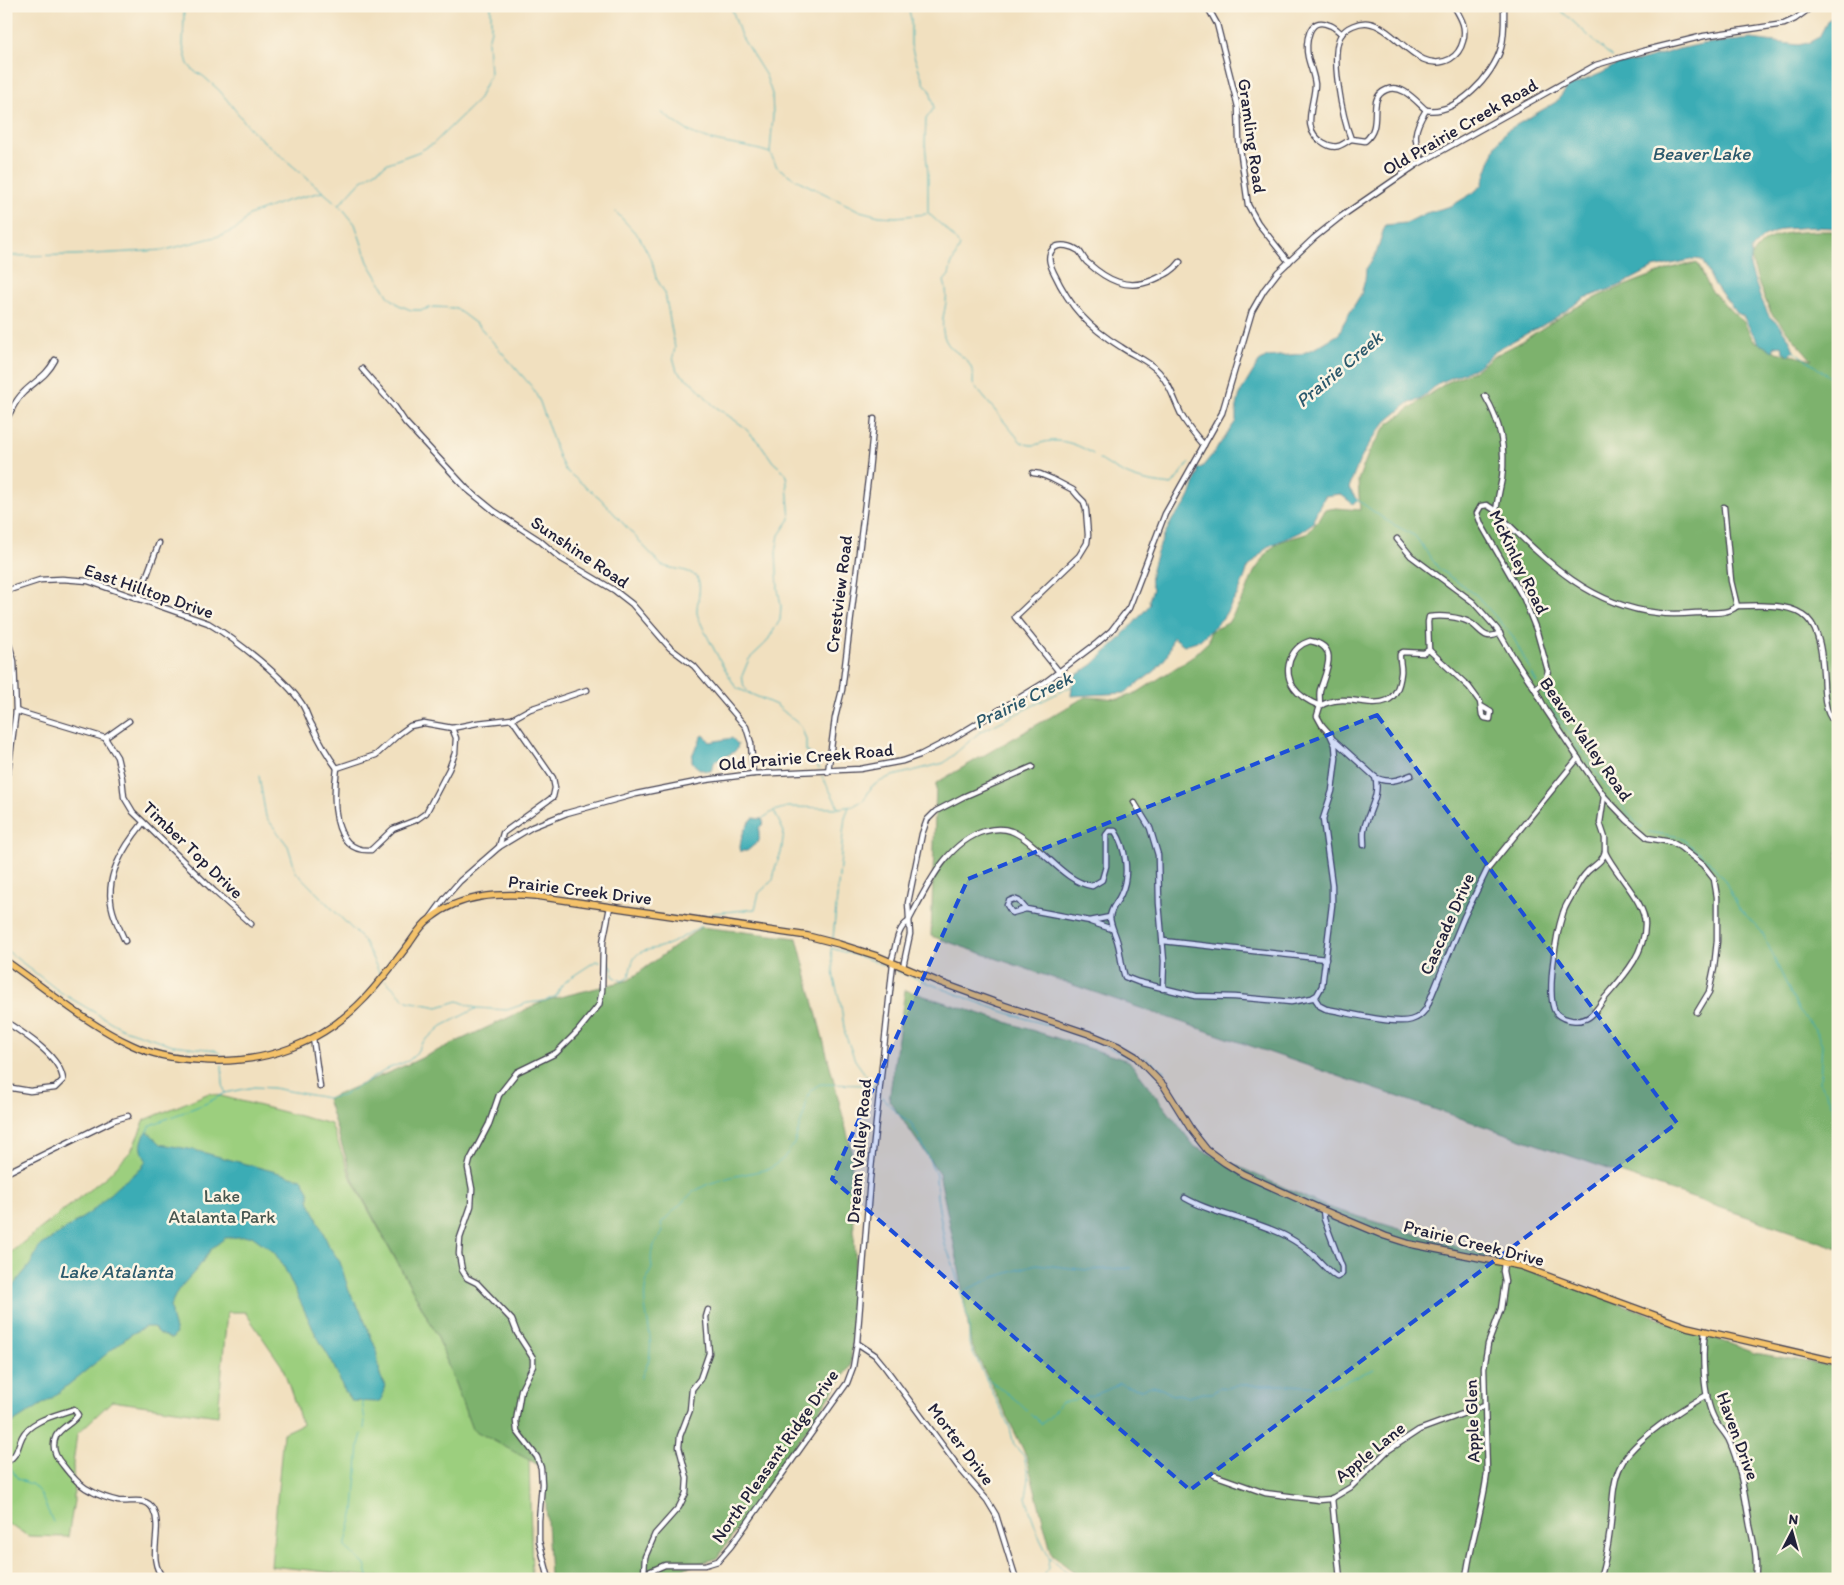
<svg xmlns="http://www.w3.org/2000/svg" width="1844" height="1585" viewBox="0 0 1844 1585" font-family="Itim,sans-serif">
	<rect width="100%" height="100%" fill="#fcf5e5"/>
	<filter id="ink" filterUnits="userSpaceOnUse"><feTurbulence type="fractalNoise" baseFrequency=".02" numOctaves="2"/><feDisplacementMap in="SourceGraphic" scale="10" xChannelSelector="R" yChannelSelector="G"/><feConvolveMatrix kernelMatrix="1 2 1 2 8 2 1 2 1" color-interpolation-filters="sRGB"/></filter>
	<filter id="wash" filterUnits="userSpaceOnUse"><feTurbulence type="fractalNoise" baseFrequency=".0096" numOctaves="4" result="noise"/><feDisplacementMap in="SourceGraphic" scale="20" xChannelSelector="R" yChannelSelector="G"/><feGaussianBlur stdDeviation="1.12" result="paint"/><feColorMatrix in="noise" values="0 0 0 0 0 0 0 0 0 0 0 0 0 0 0 0 0 1.4 0 .05"/><feComposite in="paint" operator="in"/></filter>
	<g filter="url(#wash)">
		<rect width="100%" height="100%" fill="#f1e0bf"/>
		<path fill="#9ccf7e" stroke="#5f785c" d="M209,1093L331,1124L352,1180L437,1335L472,1429L529,1459L532,1579H394L271,1566L283,1433L302,1424L282,1366L245,1312H227L218,1416L112,1401L77,1434L73,1464L74,1501L68,1537L29,1536L6,1523V1256L108,1175L131,1151L145,1120Z"/>
		<g fill="#7db26d" stroke="#506a54">
			<path d="M1816,231H1838V1248L931,936L936,783L1085,697L1120,699L1138,692L1191,658L1209,641L1210,631L1228,623L1245,595L1254,572L1270,549L1282,541L1306,534L1319,520L1324,510L1336,508L1360,510L1358,480L1369,452L1388,424L1446,383L1477,369L1492,357L1521,342L1569,311L1601,295L1637,281L1672,268L1695,263L1698,264L1710,289L1733,313L1744,322L1753,340L1777,352L1812,360L1771,313L1759,285L1751,258C1766,231 1789,233 1816,231Z"/>
			<path d="M701,927L797,938L851,1148L855,1256L851,1366L717,1558L650,1579H554L550,1576L544,1468L472,1429L437,1335L353,1180L327,1099L413,1062L544,1001L629,980Z"/>
			<path d="M905,990L1129,1061L1195,1147L1327,1207L1505,1261L1755,1353L1838,1367V1579H1083L1052,1555L1026,1455L971,1344L958,1263L939,1173L889,1100Z"/>
		</g>
		<g fill="#3bacb5" stroke="#2e6778">
			<path d="M1838,14V228L1814,227L1782,229L1764,237L1752,249L1750,267L1760,296L1769,316L1779,325L1790,340L1794,351L1788,355L1783,351L1782,345L1775,346L1773,351L1760,344L1753,334L1743,316L1737,313L1714,284L1702,260L1695,259L1653,268L1619,286L1585,298L1552,320L1498,349L1477,367L1439,383L1420,400L1410,402L1387,421L1371,441L1359,462L1349,488L1357,500L1353,504L1340,494L1325,496C1321,505 1314,514 1313,523L1300,532L1267,547L1248,568L1239,592L1223,618L1200,640L1184,645L1173,637L1167,656L1155,671L1125,693L1071,696L1072,686L1075,676L1092,665L1122,637C1124,630 1128,629 1133,624C1139,617 1145,611 1150,604L1149,600L1153,589C1143,577 1166,530 1174,517C1178,512 1184,508 1187,502C1192,494 1194,483 1198,473L1197,469L1202,467L1212,455L1236,421V411L1240,393L1259,362L1267,357L1301,354L1315,348L1339,334L1343,324L1361,294L1365,280L1366,269L1376,254L1385,225L1406,223L1426,213L1451,206L1473,193L1482,185L1496,145L1506,131L1556,102L1568,87L1602,73L1617,64L1640,61L1679,49L1702,44L1751,39L1798,45L1808,43L1819,37L1828,20Z"/>
			<path d="M704,735L710,742L732,738L738,744L737,749L734,752L715,761L711,771C704,772 695,768 692,761C691,751 699,746 701,737Z"/>
			<path d="M753,818L762,819L764,823L759,828V841L747,851H740C740,837 744,828 753,818Z"/>
			<path d="M147,1131L161,1144L194,1150L302,1179L309,1191V1200L329,1246L340,1262L349,1291L361,1312L376,1349L380,1375L385,1386L381,1400L376,1402L351,1401L343,1388L333,1364L315,1333L284,1267L274,1252L252,1236L225,1238L211,1249L198,1268L178,1290L170,1306L172,1319L176,1333L172,1339L160,1334L153,1327H145L130,1335L52,1398L6,1427V1294L30,1265L39,1247L91,1212L117,1187L142,1168L146,1160C140,1149 140,1142 147,1131Z"/>
		</g>
		<g fill="none" stroke-linecap="round" stroke-linejoin="round">
			<g stroke="#3bacb5" stroke-width="1">
				<path d="M182,6L184,15L183,46L188,64L194,71L203,76L219,90L252,131L343,209L355,224L368,262L389,297L399,305L411,310H422L434,307L455,308L479,326L532,387L540,402L559,458L565,470L600,498L661,565C671,570 690,568 697,578C703,587 696,603 697,613C697,619 732,684 737,688C740,690 747,692 751,694"/>
				<path d="M731,6L741,36L766,76L772,94L773,115L770,153L777,167L795,179L860,211L879,216L896,217L926,214"/>
				<path d="M908,6L911,19V45L914,56L924,83L930,90L934,108L926,119L925,143L928,174V213L949,232L960,246L951,266L949,275L944,281C952,302 938,317 944,336C950,357 976,353 973,384L1021,442C1036,449 1037,442 1051,441C1066,440 1081,446 1093,454"/>
				<path d="M1556,6L1612,57"/>
				<path d="M662,113C675,122 687,132 701,137C724,145 747,145 770,153"/>
				<path d="M339,205L361,181L388,163L418,152L433,144L478,100L490,74L488,41L491,30V6"/>
				<path d="M616,212L640,238L652,261L656,278L665,293L675,348L673,357L677,371L696,386L713,405L743,426L762,446L773,462L786,473L790,519L779,535L776,552L778,589L781,606L780,620L766,643L749,659L742,676L744,687L751,694L776,705L801,726L806,740V751L814,756L819,769"/>
				<path d="M6,256L76,255L165,250L223,235L238,228L249,215L286,201L322,192"/>
				<path d="M1794,351L1838,383"/>
				<path d="M1099,459C1127,477 1138,481 1172,485L1189,463"/>
				<path d="M1356,499L1387,521L1415,536L1439,569L1476,595L1512,635L1537,683"/>
				<path d="M1541,689C1567,737 1602,781 1636,823L1642,827"/>
				<path d="M259,776L266,817L288,846L296,872L364,941L380,974"/>
				<path d="M822,776L839,808"/>
				<path d="M763,818L774,811"/>
				<path d="M1649,832L1680,837L1709,861L1725,881L1739,908L1762,932L1799,1011L1815,1029L1822,1044L1820,1082L1830,1100L1838,1121"/>
				<path d="M709,919L714,913L755,909L759,893L773,880L776,865L781,853L784,832L774,811L787,807L839,808L853,806L864,800L872,786L889,777L944,763L980,732L1072,686"/>
				<path d="M833,939L843,834L845,817L849,807"/>
				<path d="M6,950L60,992L121,1028L173,1045L215,1050L222,1055V1057"/>
				<path d="M608,961L612,968L613,976L622,981L629,977C634,945 642,954 666,945C678,941 690,932 701,926"/>
				<path d="M896,971C931,983 964,998 999,1010C1042,1025 1090,1033 1128,1058"/>
				<path d="M385,980L407,1001L438,1007L458,1001L476,1008"/>
				<path d="M1145,1058L1164,1071"/>
				<path d="M222,1065L223,1084L225,1093"/>
				<path d="M878,1092L855,1060L845,1034L841,1006L834,979L831,948L874,961L889,968"/>
				<path d="M880,1095L899,1115L910,1122L918,1135L936,1175L937,1197L945,1245L953,1264L966,1311L969,1324V1344L1010,1428L1014,1445L1024,1456L1029,1479L1026,1497L1031,1514L1040,1539L1049,1557L1074,1579"/>
				<path d="M147,1132L151,1125L207,1103L225,1093L254,1087L273,1088L327,1098L342,1096L389,1068L408,1061L415,1055L422,1043L442,1026L477,1008L507,1010L527,1003L544,1001L556,996L562,985L570,978L596,961H600"/>
				<path d="M961,1292L995,1277L1036,1264L1087,1270L1132,1268"/>
				<path d="M641,1378C644,1370 650,1361 650,1352C653,1321 635,1300 652,1268C649,1250 653,1246 663,1232L661,1223L693,1192L708,1184L731,1177L769,1169L783,1159L794,1144L805,1110L807,1098L811,1090L820,1084L872,1085"/>
				<path d="M987,1378L1021,1404L1041,1424L1049,1418L1060,1403C1080,1399 1103,1394 1120,1383L1126,1386L1142,1390C1152,1381 1163,1390 1173,1395L1178,1394L1189,1397L1202,1393H1214L1220,1387L1228,1388L1237,1385H1289L1321,1387L1336,1385L1374,1369"/>
				<path d="M362,1400L365,1421L364,1429"/>
				<path d="M362,1434L359,1445L354,1511L345,1547L365,1565L369,1579"/>
				<path d="M9,1466L18,1479L33,1485L40,1493L53,1522"/>
				<path d="M1043,1579L1048,1568L1049,1558"/>
			</g>
		</g>
	</g>
	<g filter="url(#ink)">
		<g fill="none" stroke-linecap="round" stroke-linejoin="round">
			<defs>
				<g id="minor">
					<path d="M1207,6L1217,24L1238,107L1239,141L1248,205L1258,223L1289,262"/>
					<path d="M1342,34C1338,31 1334,26 1329,25C1308,15 1305,44 1308,57C1310,66 1314,75 1315,84C1315,104 1299,130 1324,143C1335,150 1341,146 1351,139"/>
					<path d="M1426,110C1415,100 1401,83 1386,90C1365,99 1385,125 1365,141L1351,139C1343,119 1329,54 1341,35C1346,27 1359,22 1368,23C1395,26 1418,76 1450,59C1457,55 1461,49 1463,41C1467,27 1461,18 1454,6"/>
					<path d="M1426,110C1457,115 1493,76 1501,48C1505,34 1504,21 1504,6"/>
					<path d="M1422,161C1413,138 1413,131 1426,110"/>
					<path d="M1180,262C1173,272 1164,275 1153,280C1127,291 1107,280 1088,263C1084,260 1082,254 1079,251C1072,246 1060,243 1054,248C1046,255 1050,265 1054,273C1070,307 1088,327 1121,347C1134,356 1148,360 1159,372C1171,385 1175,403 1183,418C1189,428 1197,437 1204,445"/>
					<path d="M362,369L395,407L405,422L467,489L494,511L539,540L560,558L614,590L632,604L670,648L694,666L746,727L751,743L753,774"/>
					<path d="M1485,396C1500,421 1506,449 1502,478C1500,489 1497,501 1496,512"/>
					<path d="M6,420C12,410 15,400 24,392C36,380 46,377 55,360"/>
					<path d="M1033,473L1040,474L1052,479L1073,490L1078,496L1084,502L1086,510L1088,535L1087,543L1079,556L1015,617L1060,673"/>
					<path d="M1724,507L1731,581L1737,606"/>
					<path d="M1397,539L1411,556L1473,602L1497,629L1514,658L1535,689L1546,710L1578,758L1604,796L1627,820L1648,838L1671,842L1680,847L1703,865L1714,879L1717,897V941L1714,968L1709,992L1697,1012"/>
					<path d="M6,591L40,580L62,579L88,581L208,623C235,639 285,678 302,704C306,710 308,718 312,725C319,740 327,755 337,768"/>
					<path d="M138,599L159,543"/>
					<path d="M1737,606C1811,602 1821,615 1824,688C1825,703 1826,716 1838,726"/>
					<path d="M6,634L14,661L16,711L8,772L6,773"/>
					<path d="M1310,641C1340,646 1326,671 1320,690C1319,695 1320,701 1320,706C1310,702 1300,697 1294,688C1282,671 1290,647 1310,641Z"/>
					<path d="M1429,650L1469,687L1480,702L1482,715L1485,718L1490,719L1491,712L1481,706"/>
					<path d="M1429,650L1428,622L1429,617C1442,615 1458,617 1469,622C1482,629 1483,642 1500,633"/>
					<path d="M1535,689L1545,680L1548,671L1537,632L1524,599L1481,524L1477,513L1481,506L1487,505L1493,509C1542,557 1586,605 1658,613C1671,615 1684,614 1696,613C1709,612 1728,615 1737,606"/>
					<path d="M16,711L105,738L117,757L122,778L124,797L133,812L214,891L251,924"/>
					<path d="M105,738L129,721"/>
					<path d="M1334,740L1375,777C1381,794 1368,812 1364,829C1363,834 1364,840 1364,845"/>
					<path d="M337,768L376,755L399,734L410,726L424,723L452,728L477,723L512,719L530,709L587,690"/>
					<path d="M337,768C333,795 330,853 371,850L393,829L416,820L426,813L449,769L455,753L456,738L452,728"/>
					<path d="M828,772L835,718L842,690L869,471L874,419"/>
					<path d="M1375,777C1387,784 1399,780 1411,775"/>
					<path d="M1604,796L1600,823L1605,838V852"/>
					<path d="M1134,802L1150,828L1158,855L1159,903L1164,961L1163,989"/>
					<path d="M499,847L503,833L553,797L555,788L553,778L512,719"/>
					<path d="M1605,852C1615,874 1645,901 1645,924C1645,955 1622,978 1604,999C1600,1005 1595,1013 1589,1017C1580,1023 1565,1021 1557,1014C1544,1001 1557,931 1563,913C1565,906 1571,897 1575,890C1578,884 1583,876 1588,871C1596,864 1602,862 1605,852Z"/>
					<path d="M1026,909L1012,913L1007,905L1009,901L1014,899L1019,901L1026,909L1090,921L1110,917"/>
					<path d="M431,917L445,898L460,881L499,847L532,827L567,813L636,794L706,780L753,774L860,769L903,761L920,755L953,738L1044,683L1097,643L1111,631L1129,608L1165,514L1222,413L1252,311L1264,290L1278,272L1314,238L1339,218L1416,165L1596,65L1643,51L1704,36L1784,24L1795,19L1813,6"/>
					<path d="M1091,922L1112,929"/>
					<path d="M125,941C121,932 116,922 113,912C103,878 123,848 143,823"/>
					<path d="M1163,941L1326,959"/>
					<path d="M891,962C896,949 896,929 908,922C926,889 946,842 985,831C993,829 1003,828 1011,831C1023,835 1032,845 1042,853C1057,866 1072,883 1092,886L1102,880L1106,866V835L1109,831H1115C1126,848 1130,875 1121,894C1118,902 1110,908 1110,918C1111,927 1116,935 1118,944C1121,955 1121,966 1125,977L1138,982L1195,996L1235,997L1291,1002L1312,998L1317,995L1322,986L1332,905V885L1323,819L1332,791L1336,758L1335,745L1330,734L1322,725L1317,716L1320,706C1352,686 1395,728 1401,673C1402,667 1399,660 1400,654L1403,652L1424,653L1429,650"/>
					<path d="M903,967L910,934L908,903L922,834L927,820L936,811L963,797L1032,767"/>
					<path d="M1314,997L1320,1006L1326,1009C1345,1012 1394,1025 1411,1020C1418,1018 1421,1015 1426,1009L1464,917L1487,870L1578,758"/>
					<path d="M6,1022C25,1034 61,1057 63,1080L55,1088L30,1091L6,1087"/>
					<path d="M313,1038L320,1087"/>
					<path d="M6,1173L114,1120L128,1116"/>
					<path d="M1185,1198C1217,1216 1254,1219 1286,1236C1295,1241 1306,1248 1314,1256C1322,1263 1327,1271 1337,1277L1342,1274V1267L1324,1219L1323,1210"/>
					<path d="M1705,1331C1702,1354 1703,1397 1714,1418C1718,1426 1725,1432 1729,1440C1741,1466 1745,1498 1750,1526C1754,1543 1758,1561 1755,1579"/>
					<path d="M857,1343L875,1355L884,1366L960,1469L987,1500L996,1515L1016,1579"/>
					<path d="M6,1463C19,1453 16,1450 22,1437C30,1420 58,1415 74,1409L78,1415C72,1424 61,1427 56,1436C51,1447 55,1456 62,1464C70,1475 81,1487 93,1492C100,1496 110,1499 118,1501C130,1503 146,1496 153,1509C164,1531 145,1558 164,1579"/>
					<path d="M1214,1475L1265,1493L1319,1500L1331,1499L1351,1487L1387,1451L1419,1430L1484,1406"/>
					<path d="M1332,1498L1340,1579"/>
					<path d="M644,1574L645,1557L655,1534L679,1507L686,1493L687,1478L679,1447L680,1436L690,1410L692,1389L700,1379L709,1353L706,1317L708,1310"/>
					<path d="M549,1579L539,1541V1520L542,1484L541,1468L537,1457L517,1431L516,1421L521,1390L533,1366V1358L517,1333L512,1320L477,1283L467,1278L462,1270L459,1254L460,1238L471,1206L472,1189L468,1168L470,1160L489,1124L499,1095L517,1072L556,1053L578,1031L599,1005L602,991L603,942L610,907"/>
					<path d="M638,1579L644,1574L665,1565H705L718,1561L731,1546L847,1383L853,1367L857,1343L870,1179L893,963"/>
					<path d="M1466,1579C1470,1543 1483,1509 1487,1473L1484,1368L1488,1344L1501,1309L1505,1281L1503,1271L1504,1263"/>
					<path d="M1600,1579C1605,1563 1608,1546 1610,1530C1613,1509 1611,1484 1621,1465C1632,1441 1684,1407 1707,1395"/>
				</g>
				<path id="major" d="M6,961C48,990 86,1024 132,1045C153,1055 176,1059 198,1060C262,1066 322,1044 366,997C381,981 395,962 409,944C415,935 422,924 431,918C461,894 500,893 536,896L808,936L839,944L877,956L939,982L997,1003L1089,1034L1118,1046L1135,1056L1164,1086L1192,1131L1207,1150L1225,1163L1243,1174L1323,1210L1385,1236L1410,1244L1520,1266L1687,1327L1838,1362"/>
			</defs>
			<use href="#minor" stroke="#413e4f" stroke-width="7"/>
			<use href="#major" stroke="#413e4f" stroke-width="8"/>
			<use href="#minor" stroke="#fff" stroke-width="4.5"/>
			<use href="#major" stroke="#f4c26a" stroke-width="5.5"/>
		</g>
	</g>
	<path fill="#1d4ed8" fill-opacity="0.2" stroke="#1d4ed8" stroke-width="4" stroke-dasharray="10 6" stroke-linejoin="round" d="M1377,715L1677,1123L1190,1490L832,1179L968,879Z"/>
	<g text-anchor="middle" dominant-baseline="central" stroke-width="5" stroke-linejoin="round" paint-order="stroke">
		<g font-size="18" fill="#22223b" stroke="#fcf5e5">
			<text transform="translate(1460 127) rotate(-30)">Old Prairie Creek Road</text>
			<text transform="translate(1252 136) rotate(82)">Gramling Road</text>
			<text transform="translate(580 552) rotate(34)">Sunshine Road</text>
			<text transform="translate(1519 562) rotate(64)">McKinley Road</text>
			<text transform="translate(149 591) rotate(19)">East Hilltop Drive</text>
			<text transform="translate(839 594) rotate(-83)">Crestview Road</text>
			<text transform="translate(1586 739) rotate(55)">Beaver Valley Road</text>
			<text transform="translate(806 757) rotate(-5)">Old Prairie Creek Road</text>
			<text transform="translate(193 850) rotate(44)">Timber Top Drive</text>
			<text transform="translate(580 890) rotate(7)">Prairie Creek Drive</text>
			<text transform="translate(1447 924) rotate(-66)">Cascade Drive</text>
			<text transform="translate(859 1151) rotate(-85)">Dream Valley Road</text>
			<text transform="translate(1474 1243) rotate(14)">Prairie Creek Drive</text>
			<text transform="translate(1472 1421) rotate(-92)">Apple Glen</text>
			<text transform="translate(1738 1436) rotate(70)">Haven Drive</text>
			<text transform="translate(961 1444) rotate(53)">Morter Drive</text>
			<text transform="translate(1370 1452) rotate(-39)">Apple Lane</text>
			<text transform="translate(775 1456) rotate(-55)">North Pleasant Ridge Drive</text>
		</g>
		<g font-size="18" fill="#47564f" stroke="#fcf5e5">
			<text x="222" y="1196">Lake<tspan x="222" dy="21">Atalanta Park</tspan></text>
		</g>
		<g font-size="19" font-style="italic" fill="#2c596c" stroke="#fcf5e5">
			<text x="1701" y="153">Beaver Lake</text>
			<text transform="translate(1339 369) rotate(-40)">Prairie Creek</text>
			<text transform="translate(1023 700) rotate(-26)">Prairie Creek</text>
			<text x="116" y="1271">Lake Atalanta</text>
		</g>
	</g>
	<rect width="1844" height="1585" fill="none" stroke="#fcf5e5" stroke-width="25"/>
	<g transform="translate(1792 1532) rotate(6)" stroke="#fcf5e5" stroke-width="4" paint-order="stroke">
	<path d="M0-4L9 19L0 12L-9 19Z" fill="#22223b"/>
	<text y="-8" font-size="14" font-weight="bold" text-anchor="middle" fill="#22223b">N</text>
	</g>
</svg>
